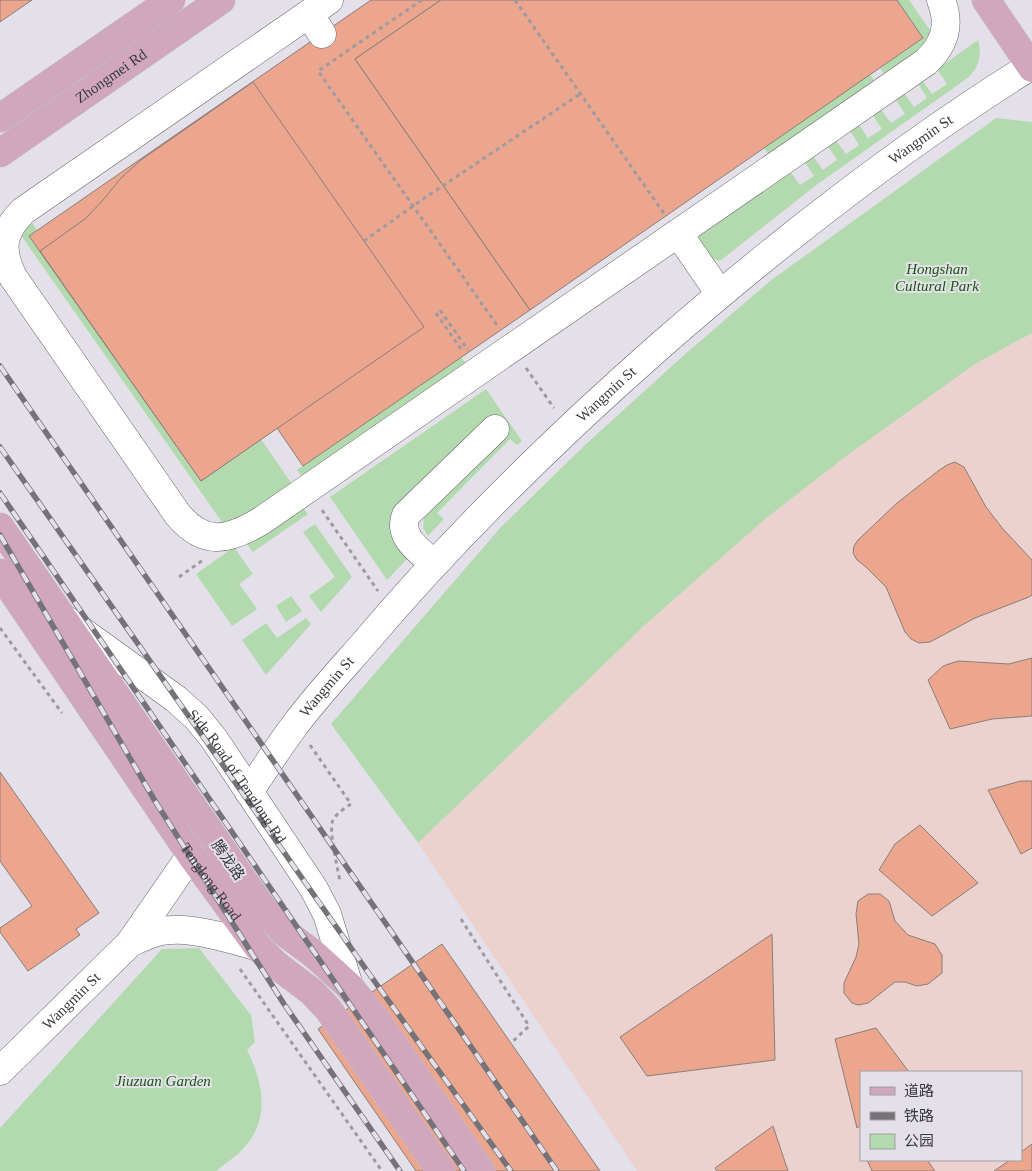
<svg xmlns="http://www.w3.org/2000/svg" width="1032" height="1171" viewBox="0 0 1032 1171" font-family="'Times New Roman','Noto Sans SC',serif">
	<rect width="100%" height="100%" fill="#e4e0ea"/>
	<path fill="#ecd2ce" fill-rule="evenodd" d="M1032,333V1171H637L418,843L645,625L765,519L853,451L975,364ZM861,1072H1021V1160H861Z"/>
	<g fill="#b3daaf">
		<path d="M897,0H909L934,36L926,41L931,50L888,80L880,68L923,38Z"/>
		<path d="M978,40C982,55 979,66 969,77L815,186L720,261L707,257L698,240L703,228L789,170L800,185L814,176L804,161L812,155L823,170L837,160L827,145L835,139L846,154L859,145L849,129L858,123L868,138L882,129L872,114L880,108L891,123L905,114L895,98L903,92L914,107L927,98L917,82L921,79L932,94L947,84L937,69Z"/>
		<path d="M870,74L878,86L772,159L764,148Z"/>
		<path d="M996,118L1032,122V333L975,364L853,451L765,519L645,625L418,843L331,724L501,527L585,445L683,356L770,281Z"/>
		<path d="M28,217L37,230L30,236L200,481L261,439L294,487L232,527L224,525L20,234L25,230L20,222Z"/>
		<path d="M461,357L469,368L305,481L297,470Z"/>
		<path d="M486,389L522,441L517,445L510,439L437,513L444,519L428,536L423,528L424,516L401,503L408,558L387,580L330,497Z"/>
		<path d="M299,502L308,514L253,552L244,540Z"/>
		<path d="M315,524L352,577L321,612L309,596L335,577L303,532Z"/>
		<path d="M234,547L253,574L239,584L257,609L232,626L196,574Z"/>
		<path d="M291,596L302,611L286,622L276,606Z"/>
		<path d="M306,618L311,624L266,675L242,640L266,623L277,638Z"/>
		<path d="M199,948L251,1015L255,1042L247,1050C265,1086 271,1124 238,1154C231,1160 223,1165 216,1171H0V1128L162,949Z"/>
	</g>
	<g fill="#eca68d" stroke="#887e7b">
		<path d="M0,0H32L0,22Z"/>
		<path d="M371,0H441L355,59L530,310L303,466L277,428L201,481L29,236Z"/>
		<path d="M441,0H897L923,38L530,310L355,59Z"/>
		<path d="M253,82L424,327L201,481L40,251L85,219L103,200L121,178L141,160Z"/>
		<path d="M955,462L964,467L986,507L1003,529L1032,560V595L1029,597L975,618L930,642L919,643L911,639L905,632L886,587L867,568L857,560L853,553L854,546L858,540L897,503L938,471L947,465Z"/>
		<path d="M1032,658V716L992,719L950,729L928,680L943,666L958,661L1009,664Z"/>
		<path d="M0,772L99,913L76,929L80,935L28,971L0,932V928L32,906L0,861Z"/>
		<path d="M1021,781H1032V848L1021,854L988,790Z"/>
		<path d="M920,825L978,883L932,916L879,870L895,844Z"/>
		<path d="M868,894H880L889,901L895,921L908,935L935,944L942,955V973L928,984L917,986L905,982H895L868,1003L858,1005L852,1003L844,993V983L856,957L859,944L856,914L858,901Z"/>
		<path d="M772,934L775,1060L647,1076L620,1037Z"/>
		<path d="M442,944L600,1171H416L318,1029Z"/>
		<path d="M876,1028L909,1072H861V1125L857,1128L835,1039Z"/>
		<path d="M773,1126L788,1171H717L715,1168Z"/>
		<path d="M1032,1144V1171H994L1010,1160H1021V1152Z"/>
		<path d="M867,1160H927L935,1171H872Z"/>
	</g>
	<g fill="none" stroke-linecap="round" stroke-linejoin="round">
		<defs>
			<g id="minor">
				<path d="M329,0L23,211C1,233 0,250 13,277L178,515C205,547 229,540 261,521L926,62C945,44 951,25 941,0"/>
				<path d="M309,14L322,34"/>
				<path d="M678,233L720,294"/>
				<path d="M434,564C420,551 397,537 406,515L495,429"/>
				<path id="s1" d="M65,619L176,699L197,718L214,739L314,889L327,914L349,986"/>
				<path id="s2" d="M249,792C264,770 279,746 295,725C315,698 339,672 361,647C453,538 554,439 661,345C777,244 900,147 1031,66"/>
				<path d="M130,943C143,937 156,930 171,930C193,928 236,940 258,947"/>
				<path id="s3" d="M0,1071L130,943L191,855"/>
			</g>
			<g id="major">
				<path d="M986,0L1032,68"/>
				<path d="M0,118L171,0"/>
				<path id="s4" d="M0,153L221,0"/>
				<path d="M0,527L261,906L284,932L315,955L349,986L377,1021L481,1171"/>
				<path id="s5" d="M0,573L191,855L258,947L275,964L312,992L328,1009L441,1171"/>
			</g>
		</defs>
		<use href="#minor" stroke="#67636b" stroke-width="29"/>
		<use href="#major" stroke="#c0c0c1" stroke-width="29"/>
		<g stroke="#9d9aa1" stroke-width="3" stroke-dasharray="4 4" stroke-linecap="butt">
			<path d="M422,0L318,71L499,328"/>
			<path d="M515,0L665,215"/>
			<path d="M364,241L423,199L580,94"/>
			<path d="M440,310L468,350"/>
			<path d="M436,313L463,352"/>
			<path d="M526,368L554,408"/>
			<path d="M322,510L378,591"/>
			<path d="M179,577L203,560"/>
			<path d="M0,628L62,713"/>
			<path d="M310,745L351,804C345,808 337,813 333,820C328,830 338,869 340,882"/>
			<path d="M461,919L529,1026L511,1043"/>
			<path d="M240,969L382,1171"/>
		</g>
		<use href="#minor" stroke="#fff" stroke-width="28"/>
		<use href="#major" stroke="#d1a7be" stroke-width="28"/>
		<defs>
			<g id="rail">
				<path d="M0,366L557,1171"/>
				<path d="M0,447L370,975L511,1171"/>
				<path d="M0,493L464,1171"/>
				<path d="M0,535L155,801L284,1004L400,1171"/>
			</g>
		</defs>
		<use href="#rail" stroke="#757378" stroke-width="5.5"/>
		<use href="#rail" stroke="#e4e0ea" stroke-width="4" stroke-dasharray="11" stroke-linecap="butt"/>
	</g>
	<g text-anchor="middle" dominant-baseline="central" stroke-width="4" stroke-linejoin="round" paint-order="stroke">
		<g font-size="15" fill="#3a393c" stroke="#e4e0ea">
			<text stroke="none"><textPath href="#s4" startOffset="135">Zhongmei Rd</textPath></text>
			<text stroke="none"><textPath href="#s2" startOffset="941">Wangmin St</textPath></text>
			<text stroke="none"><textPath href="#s2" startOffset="536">Wangmin St</textPath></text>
			<text stroke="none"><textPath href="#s2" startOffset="131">Wangmin St</textPath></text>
			<text stroke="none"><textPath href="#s1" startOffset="236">Side Road of Tenglong Rd</textPath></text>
			<text transform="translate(228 860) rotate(55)">腾龙路</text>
			<text stroke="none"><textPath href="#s5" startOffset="374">Tenglong Road</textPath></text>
			<text stroke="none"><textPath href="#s3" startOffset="100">Wangmin St</textPath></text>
		</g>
		<g font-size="15" font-style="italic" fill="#165711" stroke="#e4e0ea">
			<text x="937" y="269">Hongshan<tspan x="937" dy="17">Cultural Park</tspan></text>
			<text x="163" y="1081">Jiuzuan Garden</text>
		</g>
	</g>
	<rect x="860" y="1071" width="162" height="90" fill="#e4e0ea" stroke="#a09da4"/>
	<rect x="870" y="1087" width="25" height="8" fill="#d1a7be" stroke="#a09da4"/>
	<text x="904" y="1096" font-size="15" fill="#3a393c">道路</text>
	<rect x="870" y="1112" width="25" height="8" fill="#757378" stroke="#a09da4"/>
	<text x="904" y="1121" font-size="15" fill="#3a393c">铁路</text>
	<rect x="870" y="1134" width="25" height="15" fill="#b3daaf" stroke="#a09da4"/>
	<text x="904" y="1146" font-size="15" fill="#3a393c">公园</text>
</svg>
